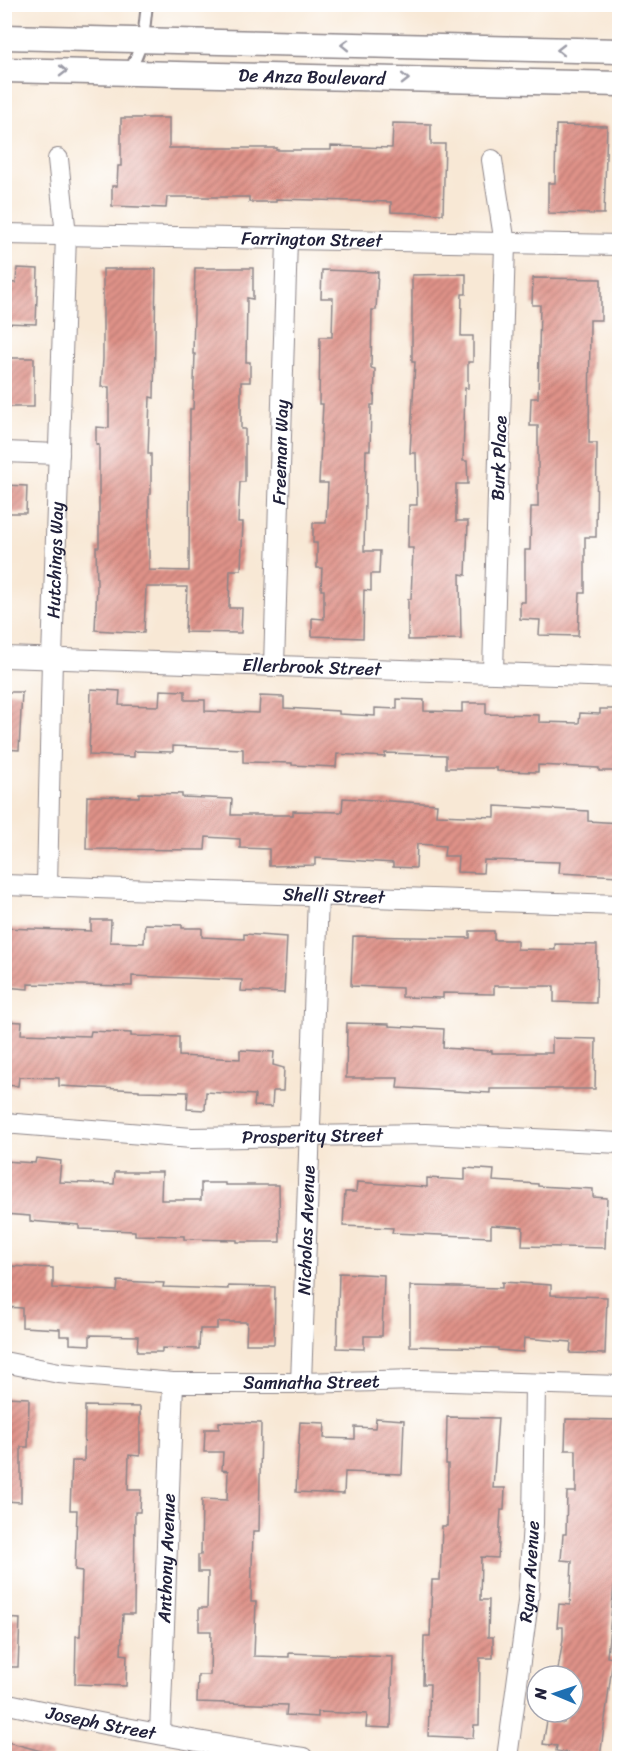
<svg xmlns="http://www.w3.org/2000/svg" width="624" height="1763" viewBox="0 0 624 1763" font-family="Sriracha,sans-serif">
	<defs>
		<pattern id="building-hatch" width="6" height="6" patternUnits="userSpaceOnUse" patternTransform="scale(1.5)"><rect width="6" height="6" fill="#df9288"/><path d="M-1 1l2-2M0 6l6-6M5 7l2-2" fill="none" stroke="#b47770"/></pattern>
	</defs>
	<rect width="100%" height="100%" fill="#fff"/>
	<filter id="ink" filterUnits="userSpaceOnUse"><feTurbulence type="fractalNoise" baseFrequency=".0167" numOctaves="2"/><feDisplacementMap in="SourceGraphic" scale="12" xChannelSelector="R" yChannelSelector="G"/><feConvolveMatrix kernelMatrix="1 2 1 2 8 2 1 2 1" color-interpolation-filters="sRGB"/></filter>
	<filter id="wash" filterUnits="userSpaceOnUse"><feTurbulence type="fractalNoise" baseFrequency=".008" numOctaves="4" result="noise"/><feDisplacementMap in="SourceGraphic" scale="24" xChannelSelector="R" yChannelSelector="G"/><feGaussianBlur stdDeviation="1.35" result="paint"/><feColorMatrix in="noise" values="0 0 0 0 0 0 0 0 0 0 0 0 0 0 0 0 0 1.4 0 .05"/><feComposite in="paint" operator="in"/></filter>
	<g filter="url(#wash)">
		<rect width="100%" height="100%" fill="#f8e8d5"/>
		<g id="blocks">
			<g fill="url(#building-hatch)">
				<path d="M121,118H169V148H277L276,150H331V146L392,148L393,123L431,124V144H445L443,214L391,212V202L276,199V202H249V197H167L166,208L112,206V186H117L118,166H121Z"/>
				<path d="M556,125L607,126L604,214L548,213V183H555Z"/>
				<path d="M17,268L38,269L36,324L4,323V282L16,283Z"/>
				<path d="M195,268H253V299L247,298L246,362H250V382H241V429H245V482H240L238,522H243L241,570H230L229,608H242L241,633L185,632L187,587H146L144,633L95,630L97,585L96,547H99V445L96,444V427L109,428V387H101L103,359V269H156L154,398L150,397L148,454H151V494H149V570L189,571L190,409H193L195,354H193Z"/>
				<path d="M322,270L378,272L376,310H372L371,368L375,369L374,405H371L370,450H366L364,551H380L379,574H371V591L364,590L363,638L312,636V618L324,619V590H321L322,568H317V543H313V523H326L328,483H319L323,404H319L320,337H332L333,298H321Z"/>
				<path d="M466,274V294H462L461,336H473V362H468V388H465L463,461H467L468,484H456V521H468L466,575L460,574L461,639L408,640V599H411L413,548H408L409,505H417L416,453H410L415,362H412V275Z"/>
				<path d="M533,278L601,279V320H590L589,443H597L596,537H585V593H580L578,636L539,635L540,620L520,619V602H525V550H530L531,507H538V426H530L531,398H538L540,305H532Z"/>
				<rect x="4" y="358" width="30" height="49"/>
				<path d="M4,485L27,486L26,513H4Z"/>
				<path d="M91,689L120,691L119,705L159,706L160,690L185,691V700H205V711L259,713L260,696L284,697V708L339,711V714L375,716V708L397,709V699L424,700V711L462,712V703H486V714L539,715V722L579,723L580,713L600,714V709H620V771H599V768L538,765V772L497,771V768H446V755L385,753V757L337,754L336,767L292,765V763L243,762V749L173,746V752L134,751V757L89,755Z"/>
				<path d="M4,692H22L19,750L4,749Z"/>
				<path d="M139,793L182,794V797L232,799L231,815H293V811L342,812L343,798L437,804L436,815L495,817V806L588,811V821L620,823V876L559,873L560,862L484,860L483,873L457,872L458,856H444L445,846L417,844L416,868L393,867V863L315,858V865L269,866V849L240,848V839L206,837L205,850L86,849L87,796L139,797Z"/>
				<path d="M91,920H111L110,942L144,943L145,924L182,925V928H202V937L244,939V934L287,937L284,993L241,991L242,980L132,976V986L28,984V989L4,987V928L91,931Z"/>
				<path d="M470,931H494V940H517V949L555,950V944L597,945L596,1003L554,1002V986H494V994L443,993V998L402,997V988L351,986L353,936L470,938Z"/>
				<path d="M4,1021L22,1022L21,1034L90,1036L91,1031L131,1033V1036L179,1037V1056L240,1059V1050L274,1052L273,1065L284,1068L283,1091H273L272,1107L254,1106L255,1095L206,1092L205,1110L187,1109L188,1092L139,1091V1090L59,1086V1078L19,1077L18,1086L4,1085Z"/>
				<path d="M347,1023L389,1024V1026L444,1029L443,1048L492,1051V1053H552V1038L596,1039L595,1089H490V1093L397,1088L398,1078H346Z"/>
				<path d="M36,1158L61,1161L59,1182L114,1184L115,1172H162L161,1200H201V1183H225V1185H279L280,1242H237V1240L184,1239V1236L135,1235V1231L79,1229V1225L30,1221V1216L4,1214V1161L35,1163Z"/>
				<path d="M465,1168L494,1170L493,1181L538,1184V1186L593,1189V1197L607,1198L605,1248L522,1246L523,1227L491,1225V1237L392,1233L393,1228L343,1226L345,1192H356L357,1182L427,1187V1178L465,1180Z"/>
				<path d="M8,1266L53,1268V1288L117,1291L118,1281L164,1283L163,1287L228,1289V1286L275,1287L274,1344H246L247,1322H217V1329H200L199,1349L162,1348V1352H137L138,1336L90,1335V1345L70,1344V1336H60V1329L22,1327V1308L6,1307Z"/>
				<path d="M339,1273L384,1275L382,1336H364V1349L337,1348Z"/>
				<path d="M502,1282L551,1285V1295L607,1297L605,1354L570,1353L571,1342L524,1338L523,1352L498,1350V1348L410,1346V1286L502,1288Z"/>
				<path d="M4,1397L29,1398L28,1447H21V1502L4,1501Z"/>
				<path d="M85,1406L140,1407V1456L129,1455L128,1490H141L140,1512H135L134,1614H123L121,1654L127,1655L126,1686L75,1684L76,1636H80L82,1571L75,1570L77,1510H70L72,1461H84Z"/>
				<path d="M447,1417L498,1418L493,1488H505L504,1510H501L498,1558L481,1557L480,1600H489L488,1637H493V1658H480L479,1725H474L473,1738L428,1736L430,1684H423L424,1636H430L432,1580H440L442,1526H447L448,1464H446Z"/>
				<path d="M376,1418L404,1420L402,1474L345,1472L344,1494L296,1492L300,1422L325,1423L324,1438L355,1439V1427L375,1428Z"/>
				<path d="M566,1419L620,1420V1587L614,1586L607,1657L613,1658L600,1758L556,1751L557,1746L543,1744L547,1721L564,1723L566,1712H573V1676H557L563,1639V1627H557L559,1604L570,1605L572,1561L561,1560L563,1534H566L567,1492H576V1450H565Z"/>
				<path d="M219,1422L261,1423L259,1531H253L251,1602H256L254,1656L289,1657V1653L393,1657L391,1728L366,1727L367,1714L318,1712V1717L286,1715L287,1705L197,1702L198,1675H210L211,1631H199V1608H207L208,1572H198V1555H201L202,1499L227,1500L228,1471L222,1470L223,1452H204L205,1429H219Z"/>
				<path d="M4,1618L20,1619L18,1667H4Z"/>
				<path d="M4,1741L52,1754L51,1758H4Z"/>
			</g>
		</g>
	</g>
	<g filter="url(#ink)">
		<use href="#blocks" fill-opacity="0" stroke="#8d8588" stroke-width="1.5"/>
		<g fill="none" stroke-linecap="round" stroke-linejoin="round">
			<defs>
				<path id="service" d="M130,72L143,40L147,4"/>
				<g id="minor">
					<path d="M492,160L505,244L493,671"/>
					<path id="s1" d="M4,234L620,245"/>
					<path d="M4,452L59,454"/>
					<path id="s2" d="M4,657L620,677"/>
					<path id="s3" d="M274,665L287,240"/>
					<path id="s4" d="M4,885L620,905"/>
					<path id="s5" d="M47,886L52,658L66,235L58,159"/>
					<path id="s6" d="M4,1123L192,1138L425,1134L620,1143"/>
					<path id="s7" d="M4,1362L59,1373L173,1383H301L417,1380L620,1386"/>
					<path id="s8" d="M301,1383L318,897"/>
					<path id="s9" d="M4,1703C103,1725 203,1743 303,1758"/>
					<path id="s10" d="M160,1734L173,1383"/>
					<path id="s11" d="M507,1758L528,1602L533,1523L535,1384"/>
				</g>
				<g id="tertiary">
					<path d="M4,37L620,51"/>
					<path id="s12" d="M4,70L620,84"/>
				</g>
			</defs>
			<use href="#service" stroke="#8d8588" stroke-width="14"/>
			<use href="#minor" stroke="#8d8588" stroke-width="22"/>
			<use href="#tertiary" stroke="#8d8588" stroke-width="27"/>
			<use href="#service" stroke="#fff" stroke-width="10"/>
			<use href="#minor" stroke="#fff" stroke-width="20"/>
			<use href="#tertiary" stroke="#fff" stroke-width="24"/>
		</g>
		<defs><path id="oneway-chevron" d="M-2-3.5L2.5 0L-2 3.5" fill="none" stroke-width="1.6" stroke-linecap="round" stroke-linejoin="round" transform="scale(1.5)"/></defs>
		<g stroke="#9c9ca7">
			<use href="#oneway-chevron" transform="translate(345 45) rotate(-179)"/>
			<use href="#oneway-chevron" transform="translate(561 50) rotate(-179)"/>
			<use href="#oneway-chevron" transform="translate(63 71) rotate(1)"/>
			<use href="#oneway-chevron" transform="translate(405 79) rotate(1)"/>
		</g>
	</g>
	<g text-anchor="middle" dominant-baseline="central" stroke-width="4.5" stroke-linejoin="round" paint-order="stroke">
		<g font-size="18" fill="#22223b" stroke="#fff">
			<text stroke="none"><textPath href="#s12" startOffset="308">De Anza Boulevard</textPath></text>
			<text stroke="none"><textPath href="#s1" startOffset="308">Farrington Street</textPath></text>
			<text stroke="none"><textPath href="#s3" startOffset="213">Freeman Way</textPath></text>
			<text transform="translate(499 458) rotate(-88)">Burk Place</text>
			<text stroke="none"><textPath href="#s5" startOffset="326">Hutchings Way</textPath></text>
			<text stroke="none"><textPath href="#s2" startOffset="308">Ellerbrook Street</textPath></text>
			<text stroke="none"><textPath href="#s4" startOffset="330">Shelli Street</textPath></text>
			<text stroke="none"><textPath href="#s6" startOffset="309">Prosperity Street</textPath></text>
			<text stroke="none"><textPath href="#s8" startOffset="153">Nicholas Avenue</textPath></text>
			<text stroke="none"><textPath href="#s7" startOffset="309">Samnatha Street</textPath></text>
			<text stroke="none"><textPath href="#s10" startOffset="176">Anthony Avenue</textPath></text>
			<text stroke="none"><textPath href="#s11" startOffset="188">Ryan Avenue</textPath></text>
			<text stroke="none"><textPath href="#s9" startOffset="99">Joseph Street</textPath></text>
		</g>
	</g>
	<rect width="624" height="1763" fill="none" stroke="#fff" stroke-width="24"/>
	<g transform="translate(555 1694) rotate(272)"><circle r="28" fill="#ffffff" stroke="#a7a7b1" stroke-width="1.5"/>
	<path d="M0-4.5L10 22L0 15L-10 22Z" fill="#1f6fb2"/>
	<text y="-9" font-size="16" font-weight="bold" text-anchor="middle" fill="#22223b">N</text>
	</g>
</svg>
